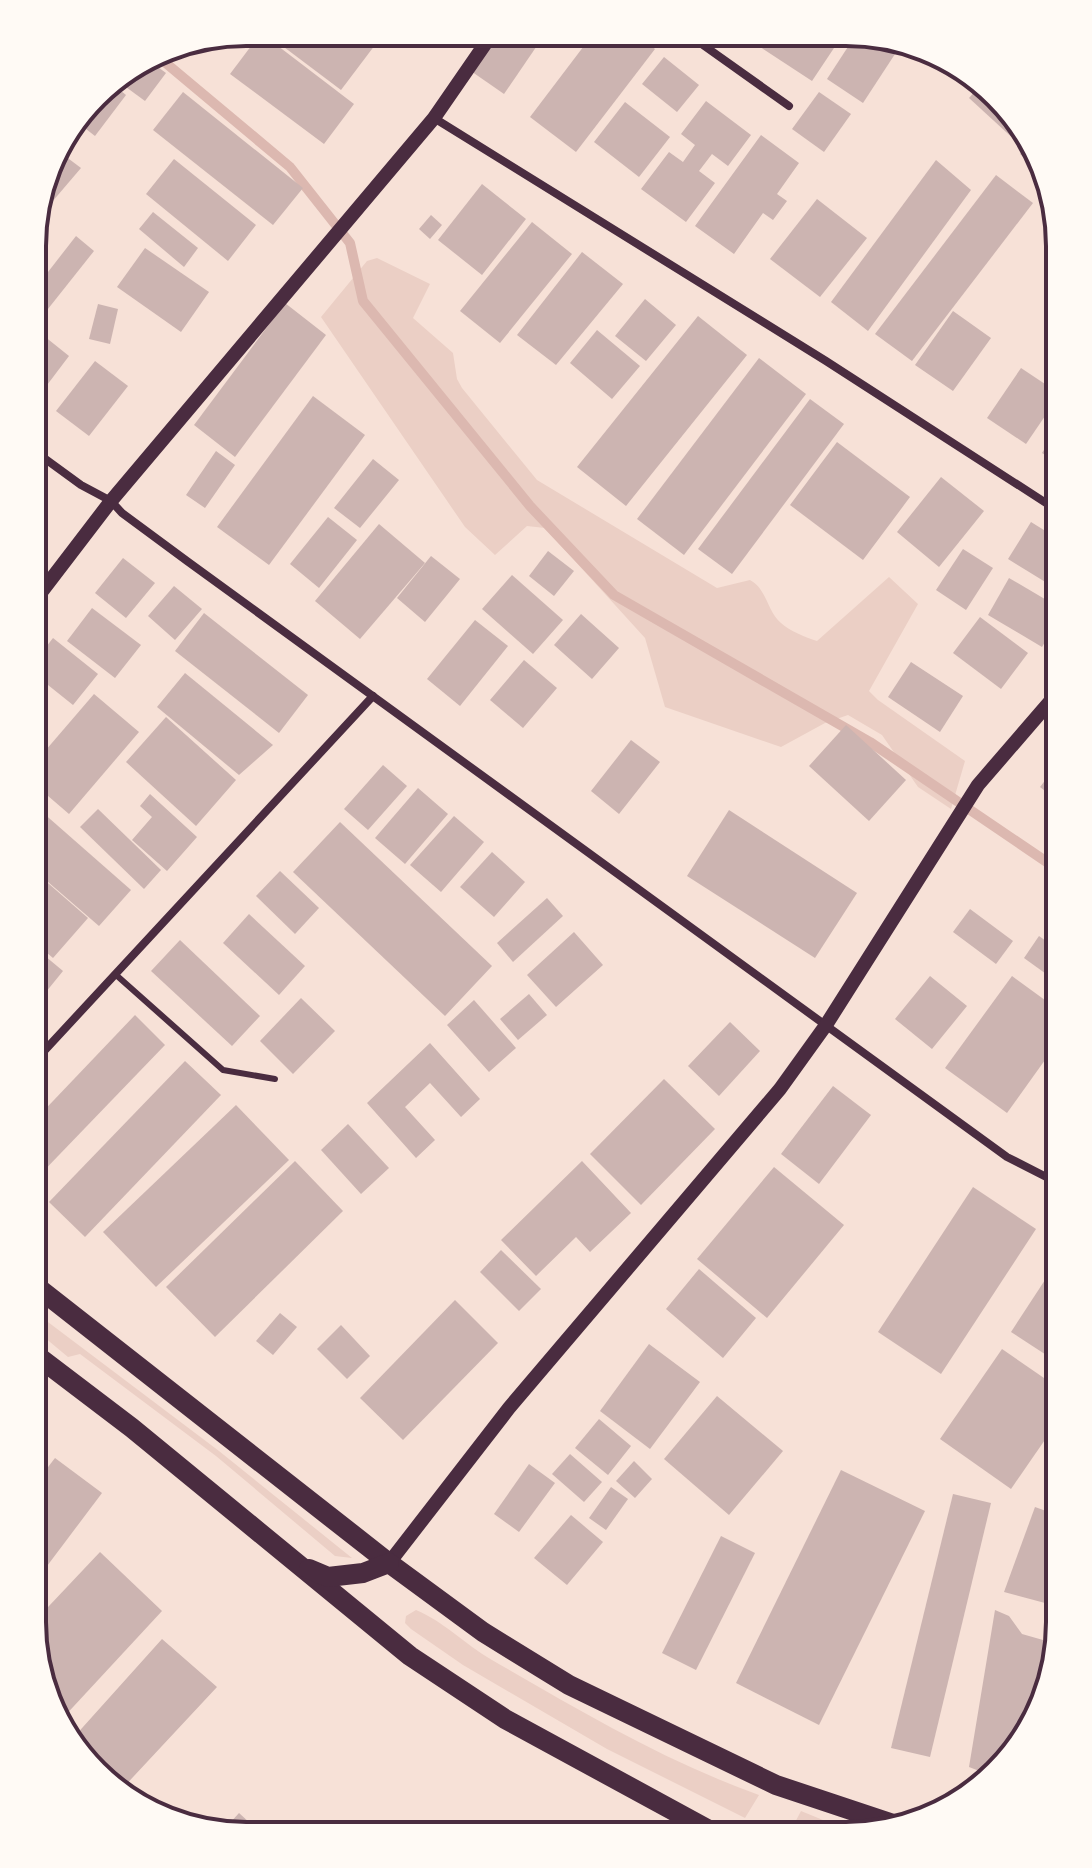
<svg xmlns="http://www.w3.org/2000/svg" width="1092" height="1868" viewBox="0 0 1092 1868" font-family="Figtree,sans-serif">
	<rect width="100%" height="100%" fill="#f7e1d7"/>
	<g fill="#ebcfc5">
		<path d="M377,258L430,284L413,318L453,353L457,379L462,388L537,480L717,588L750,580C767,589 767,611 781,623C790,631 805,637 817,641L889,577L918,604L869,691L878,700L965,761L951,809L918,787L882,735L848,715L825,723L781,747L665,707L645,638L545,528L527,526L495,555L465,527L321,317L367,261Z"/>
		<path d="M32,1310L219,1451L352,1558L335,1556L216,1456L80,1354L68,1357L32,1327Z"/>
		<path d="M416,1610C443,1621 466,1645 492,1660C579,1710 664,1761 759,1795L745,1818L607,1749L463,1665L411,1629L405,1623L406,1616Z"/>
		<path d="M801,1811L857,1834L801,1836L790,1832Z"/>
	</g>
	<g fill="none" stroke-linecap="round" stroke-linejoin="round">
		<path stroke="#dcb8b0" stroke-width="10" d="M155,54L290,167L350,243L363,301L530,506L614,595L870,742L1060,871"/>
	</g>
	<g fill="#ccb4b1">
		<path d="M264,32L359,33L375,45L341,90Z"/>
		<path d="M261,33L354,104L324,144L230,74Z"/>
		<path d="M493,34H545L504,94L468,69Z"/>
		<path d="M593,34H637L655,49L576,152L530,117Z"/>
		<path d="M742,35L842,36L812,81Z"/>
		<path d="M855,36H869L895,54L863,103L827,79Z"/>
		<path d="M878,36H887L904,43L899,50Z"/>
		<path d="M664,57L699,85L677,112L642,84Z"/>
		<path d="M147,59L166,73L145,101L115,79Z"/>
		<path d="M110,82L126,95L95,136L77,122Z"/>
		<path d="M982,83L1023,137L1018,143L969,98Z"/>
		<path d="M183,92L303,188L273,225L153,130Z"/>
		<path d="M819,92L851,114L824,152L792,129Z"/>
		<path d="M706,101L751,135L728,166L712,154L699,171L715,183L686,222L641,189L669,152L683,162L695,145L681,134Z"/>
		<path d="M625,102L670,137L639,177L594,142Z"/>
		<path d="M761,135L799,163L777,194L787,201L773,220L763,213L734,254L695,226Z"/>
		<path d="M1029,145L1044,165L1047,178L1020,154Z"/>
		<path d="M61,153L81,168L46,209L39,203L50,166Z"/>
		<path d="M174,159L256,225L228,261L146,194Z"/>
		<path d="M936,160L971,190L868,331L831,302Z"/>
		<path d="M996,175L1033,203L912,361L875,334Z"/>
		<path d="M482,184L526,219L482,275L438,240Z"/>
		<path d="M817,199L867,238L820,297L770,259Z"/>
		<path d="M153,212L198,248L184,267L139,229Z"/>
		<path d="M431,215L442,225L430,239L419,229Z"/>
		<path d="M532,222L572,254L500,343L460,311Z"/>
		<path d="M34,236L46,245L34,263Z"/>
		<path d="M76,236L94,251L40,319L34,314V290Z"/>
		<path d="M145,248L209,292L181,332L117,287Z"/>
		<path d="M582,252L623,284L556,365L517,335Z"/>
		<path d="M645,299L676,325L646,361L615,336Z"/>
		<path d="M285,303L326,335L235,457L194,425Z"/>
		<path d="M98,304L118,309L110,344L89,339Z"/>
		<path d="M953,311L991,338L953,391L915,365Z"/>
		<path d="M698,316L747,355L626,506L577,467Z"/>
		<path d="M34,328L69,356L41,393L34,386Z"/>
		<path d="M597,330L640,366L612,399L570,363Z"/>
		<path d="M759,358L806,394L684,555L637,519Z"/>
		<path d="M95,361L128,386L89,436L56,411Z"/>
		<path d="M1021,368L1060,394L1026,444L987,418Z"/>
		<path d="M313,396L365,435L269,565L217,527Z"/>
		<path d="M810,399L844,424L732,574L698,549Z"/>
		<path d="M1060,424V465L1042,453Z"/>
		<path d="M837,442L910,497L863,560L790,505Z"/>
		<path d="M216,451L235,465L205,508L186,495Z"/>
		<path d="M373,459L399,480L360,528L334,508Z"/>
		<path d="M941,477L984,511L939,567L897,532Z"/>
		<path d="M328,517L357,540L319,588L290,564Z"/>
		<path d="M1031,522L1060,540V591L1008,559Z"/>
		<path d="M379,524L425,563L360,639L315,601Z"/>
		<path d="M963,549L993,568L966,610L936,590Z"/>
		<path d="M548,551L574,571L554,596L529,576Z"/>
		<path d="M431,556L460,579L425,622L397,598Z"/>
		<path d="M123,558L155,583L126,618L95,593Z"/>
		<path d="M512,575L563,620L533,654L482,609Z"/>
		<path d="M1009,578L1060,608V617L1042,647L988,615Z"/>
		<path d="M174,586L202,609L175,640L148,616Z"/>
		<path d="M92,608L141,645L115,678L67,641Z"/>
		<path d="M204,613L308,695L279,733L175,651Z"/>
		<path d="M581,614L619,648L592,679L554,645Z"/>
		<path d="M980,617L1028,653L1001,689L953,653Z"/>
		<path d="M475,620L508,646L460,706L427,679Z"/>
		<path d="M53,638L98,674L73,705L33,673V664Z"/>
		<path d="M524,660L557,688L523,728L490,700Z"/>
		<path d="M911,662L963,696L940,732L888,697Z"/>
		<path d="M185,673L273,745L239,775L157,707Z"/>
		<path d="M94,694L139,732L69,814L33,783V765Z"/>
		<path d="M166,717L236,780L196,826L126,762Z"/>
		<path d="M846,725L906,780L869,821L809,766Z"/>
		<path d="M631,740L660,762L619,814L591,791Z"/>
		<path d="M1060,761V803L1040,787Z"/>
		<path d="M383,765L407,786L368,830L344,809Z"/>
		<path d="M418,788L448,814L405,864L375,838Z"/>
		<path d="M150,794L197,837L167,871L132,840L152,817L140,806Z"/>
		<path d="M33,804L131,890L99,926L33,869Z"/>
		<path d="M98,809L161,870L144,889L80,827Z"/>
		<path d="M729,810L857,893L815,958L687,876Z"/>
		<path d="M454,816L484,842L441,892L410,865Z"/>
		<path d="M340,822L492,966L445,1016L293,872Z"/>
		<path d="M492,852L525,882L494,917L460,887Z"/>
		<path d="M33,870L88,918L53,958L33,941Z"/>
		<path d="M280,871L319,908L295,934L256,896Z"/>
		<path d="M547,898L563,916L513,962L497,943Z"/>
		<path d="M970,909L1013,941L996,964L953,932Z"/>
		<path d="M249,914L305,966L279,995L223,943Z"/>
		<path d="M574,932L603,965L556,1007L527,975Z"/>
		<path d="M1039,936L1060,951V984L1024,958Z"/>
		<path d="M180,940L260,1016L232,1046L151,971Z"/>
		<path d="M33,946L63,971L33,1008Z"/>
		<path d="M930,976L967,1006L932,1049L895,1019Z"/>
		<path d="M1012,976L1060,1011V1039L1007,1113L945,1068Z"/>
		<path d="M529,994L547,1015L518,1040L500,1019Z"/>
		<path d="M301,998L335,1031L293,1074L260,1041Z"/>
		<path d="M474,1000L516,1048L489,1072L447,1025Z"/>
		<path d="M135,1015L165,1045L33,1182V1122Z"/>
		<path d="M730,1022L760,1051L719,1096L688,1066Z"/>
		<path d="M430,1043L480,1099L461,1117L430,1083L405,1107L435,1140L416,1158L367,1103Z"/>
		<path d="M185,1061L221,1095L85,1237L49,1202Z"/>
		<path d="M664,1079L715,1129L641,1205L590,1154Z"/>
		<path d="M833,1086L871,1115L819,1184L781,1154Z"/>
		<path d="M236,1105L289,1160L156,1287L103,1232Z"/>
		<path d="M348,1124L389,1168L361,1194L321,1150Z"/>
		<path d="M295,1161L343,1211L215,1337L166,1287Z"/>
		<path d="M582,1161L631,1213L590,1252L576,1237L536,1276L501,1240Z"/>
		<path d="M774,1167L844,1225L767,1318L697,1259Z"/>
		<path d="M973,1187L1036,1229L941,1374L878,1332Z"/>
		<path d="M501,1250L541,1289L519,1311L480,1272Z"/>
		<path d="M1060,1257V1364L1011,1332Z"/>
		<path d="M699,1269L756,1318L723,1358L666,1309Z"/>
		<path d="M455,1300L498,1343L403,1440L360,1398Z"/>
		<path d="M280,1313L297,1327L273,1355L256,1341Z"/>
		<path d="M341,1325L370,1356L347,1379L317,1349Z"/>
		<path d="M649,1344L700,1382L650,1449L600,1411Z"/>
		<path d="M1002,1349L1060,1389V1418L1011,1489L940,1439Z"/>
		<path d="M717,1396L783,1451L729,1515L664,1459Z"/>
		<path d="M599,1419L631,1446L608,1475L575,1448Z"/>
		<path d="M570,1454L602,1482L584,1502L552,1474Z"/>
		<path d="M55,1458L102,1493L32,1586V1488Z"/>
		<path d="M634,1461L652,1479L635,1498L616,1481Z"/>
		<path d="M529,1464L555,1483L519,1532L494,1514Z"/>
		<path d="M841,1470L925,1511L819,1725L736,1683Z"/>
		<path d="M611,1487L628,1499L606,1530L589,1518Z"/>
		<path d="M953,1494L991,1503L930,1757L891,1748Z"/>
		<path d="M1035,1507L1060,1516V1607L1004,1592Z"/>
		<path d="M571,1515L603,1542L567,1585L534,1558Z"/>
		<path d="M721,1536L755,1553L696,1670L662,1653Z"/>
		<path d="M100,1552L162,1611L61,1720L48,1703L32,1624Z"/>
		<path d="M995,1610L1009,1616L1022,1634L1057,1644L1016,1752L987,1774L969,1767Z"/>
		<path d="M162,1639L217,1687L120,1791L124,1795L115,1791L74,1737Z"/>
		<path d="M239,1813L262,1834H220Z"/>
	</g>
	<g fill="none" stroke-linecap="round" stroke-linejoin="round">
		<path stroke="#4a2c40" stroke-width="6" d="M115,974L223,1070L275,1079"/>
		<g stroke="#4a2c40" stroke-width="8">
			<path d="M689,35L789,106"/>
			<path d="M434,118L826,361L1060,512"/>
			<path d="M33,450L81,485L111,501L122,513L187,561L1007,1157L1060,1184"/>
			<path d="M33,1063L373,696"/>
		</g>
		<g stroke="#4a2c40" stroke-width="14">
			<path d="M33,603L111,501L434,118L492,34"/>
			<path d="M389,1563L509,1408L780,1089L826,1025L978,785L1060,690"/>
		</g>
		<g stroke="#4a2c40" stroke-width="20">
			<path d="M32,1283L389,1563L483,1632L569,1685L776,1785L899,1826"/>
			<path d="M32,1352L132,1428L410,1656L505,1719L720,1836"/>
			<path d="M309,1569L328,1577L363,1573L389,1563"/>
		</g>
	</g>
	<path d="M0 0H1092V1868H0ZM246 46H846A200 200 0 0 1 1046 246V1622A200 200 0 0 1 846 1822H246A200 200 0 0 1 46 1622V246A200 200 0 0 1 246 46Z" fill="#fffaf5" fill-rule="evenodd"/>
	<path fill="none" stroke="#4a2c40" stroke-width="4" d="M246 46H846A200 200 0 0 1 1046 246V1622A200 200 0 0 1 846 1822H246A200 200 0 0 1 46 1622V246A200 200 0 0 1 246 46Z"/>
</svg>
